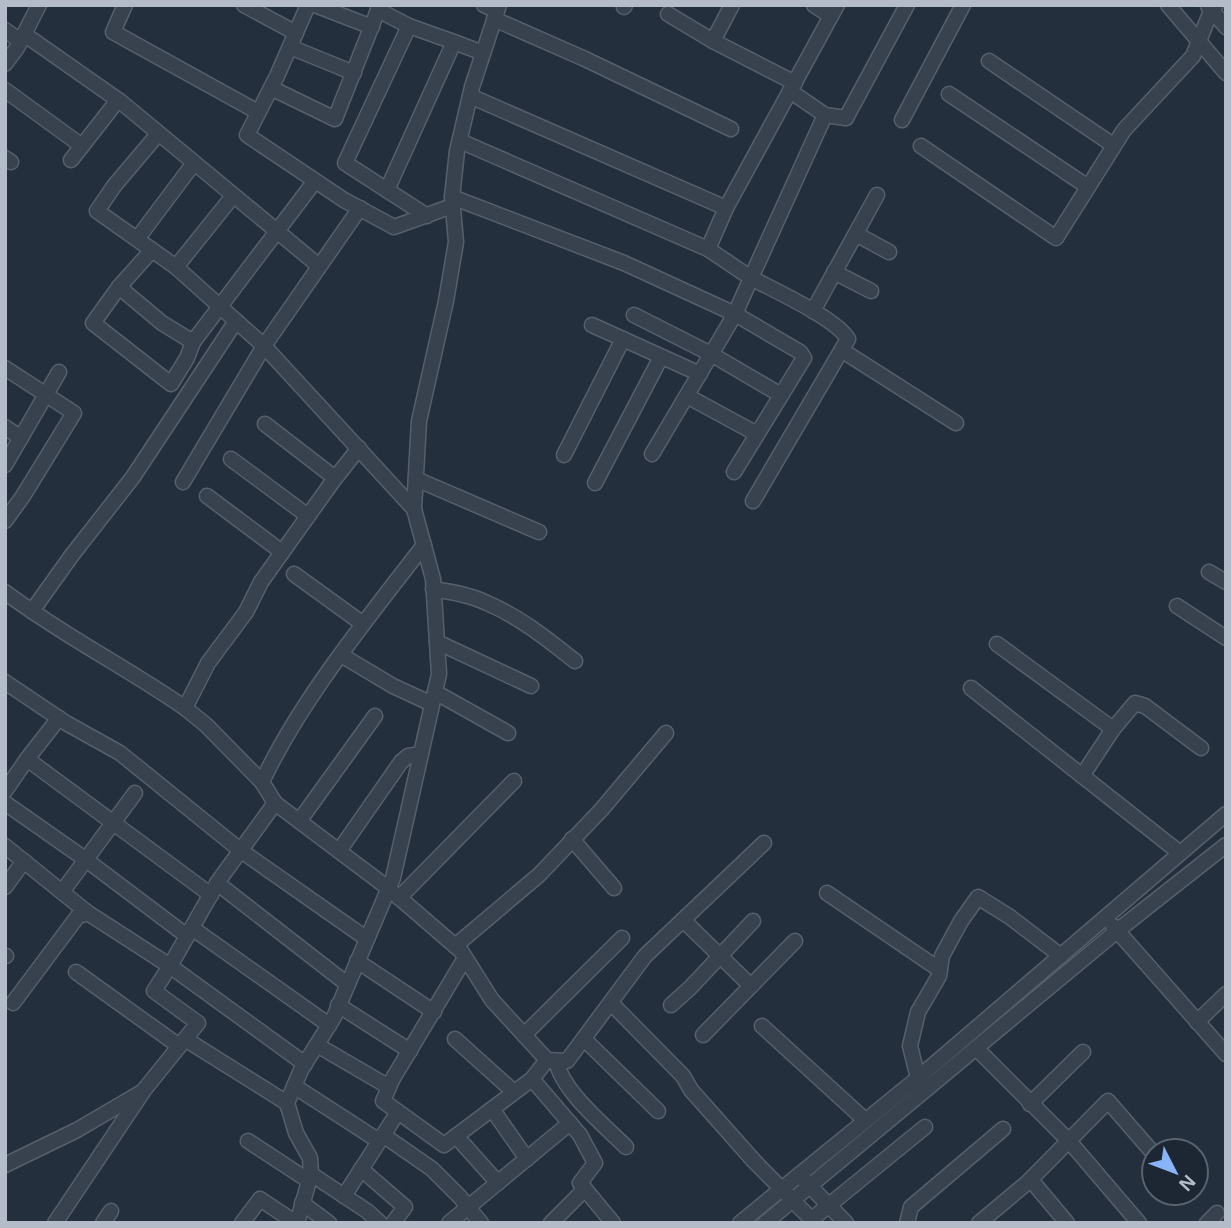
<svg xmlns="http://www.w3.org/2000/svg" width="1231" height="1228" viewBox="0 0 1231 1228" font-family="Helvetica,sans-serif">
	<rect width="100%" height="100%" fill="#242f3e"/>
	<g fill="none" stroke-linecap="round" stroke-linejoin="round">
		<defs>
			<g id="minor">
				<path d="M125,5L113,32L258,112"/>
				<path d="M244,5L296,33"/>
				<path d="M308,5L277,76L247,135L344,200L394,227L452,206"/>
				<path d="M315,5L372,27"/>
				<path d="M380,5L378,10L409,26L454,42L387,190"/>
				<path d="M484,5L497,11"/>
				<path d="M732,5L713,41L795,83"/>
				<path d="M814,5L831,16"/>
				<path d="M1168,5L1226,73"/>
				<path d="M1208,6L1226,27"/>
				<path d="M624,7L625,5"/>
				<path d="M668,14L713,41"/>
				<path d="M494,19L585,59L731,129"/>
				<path d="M409,26L345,163L427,216"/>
				<path d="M5,30L20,41"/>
				<path d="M24,34L121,102L319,266"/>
				<path d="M454,42L483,53"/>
				<path d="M290,47L354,73"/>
				<path d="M989,61L1113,145"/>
				<path d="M5,64L17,48L39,5"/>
				<path d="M271,88L335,119L378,10"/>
				<path d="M5,90L82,146"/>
				<path d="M790,91L825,115L846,118L907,5"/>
				<path d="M949,94L1088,187"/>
				<path d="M470,96L726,208"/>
				<path d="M902,120L963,5"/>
				<path d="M158,134L114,186L97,211L176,267L264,346L360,208"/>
				<path d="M460,141L708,249L751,278L735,314L652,454"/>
				<path d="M921,146L1056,238L1124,130L1193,56L1211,11L1216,5"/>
				<path d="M5,158L11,162"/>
				<path d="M71,160L118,100"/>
				<path d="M452,197L624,263L735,314L800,352L804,358L734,472"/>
				<path d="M856,234L889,252"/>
				<path d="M137,239L194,163"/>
				<path d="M708,249L726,208L837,5"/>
				<path d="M152,250L119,287L93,323L171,384L187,358L193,342"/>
				<path d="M176,267L233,196"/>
				<path d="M834,272L871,291"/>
				<path d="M119,287L162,323L193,342L315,181"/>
				<path d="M813,311L877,195"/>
				<path d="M634,315L711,354L781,395"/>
				<path d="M592,325L700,374"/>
				<path d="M843,351L956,423"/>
				<path d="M5,368L74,413L23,496L5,521"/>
				<path d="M687,396L757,434"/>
				<path d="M265,424L335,478"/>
				<path d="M5,427L21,438"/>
				<path d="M564,455L623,339"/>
				<path d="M231,459L308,516"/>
				<path d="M5,465L59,372"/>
				<path d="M416,479L539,532"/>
				<path d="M183,482L264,346L414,509"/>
				<path d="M595,483L661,357"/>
				<path d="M207,496L282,552"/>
				<path d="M753,501L848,339C837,319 774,290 751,278L825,115"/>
				<path d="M424,545C368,618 301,699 262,782L275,803L388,888L461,951L492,1000L547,1060L532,1079L580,1135L595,1163L580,1183L613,1223"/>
				<path d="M1209,572L1226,582"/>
				<path d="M294,574L363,624"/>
				<path d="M433,589C452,592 470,595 487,603C520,617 547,639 575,661"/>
				<path d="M5,592C62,635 126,667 185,708L208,663L246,612L261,582L333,481L359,448"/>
				<path d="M1177,606L1226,638"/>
				<path d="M32,611L72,555L133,477L236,321"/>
				<path d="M437,642L531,686"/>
				<path d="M997,644L1113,729"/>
				<path d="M341,655L393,686L432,704"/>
				<path d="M5,682L66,723L120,753L240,850L367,939"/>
				<path d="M971,688L1180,853"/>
				<path d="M435,692L508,733"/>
				<path d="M185,708L206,725L262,782"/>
				<path d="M27,759L59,718"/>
				<path d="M1082,776L1113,729L1135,703L1145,706L1201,748"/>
				<path d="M5,791L27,759L211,895"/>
				<path d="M5,803L85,859L187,936"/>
				<path d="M275,803L217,883L347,984"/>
				<path d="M300,820L375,716"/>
				<path d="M572,839L614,888"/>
				<path d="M5,846L88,913L170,966L154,991L198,1023L144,1090L55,1223"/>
				<path d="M339,851L401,762L408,756L421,754"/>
				<path d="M5,887L24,861"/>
				<path d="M215,887L170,966L305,1064"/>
				<path d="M62,892L135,793"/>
				<path d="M827,893L940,970"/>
				<path d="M399,898L514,781"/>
				<path d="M683,920L751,986"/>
				<path d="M1113,926L1226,1054"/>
				<path d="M192,928L329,1025"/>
				<path d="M455,946L539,875L602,809L666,733"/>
				<path d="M5,956H6"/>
				<path d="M465,958L392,1080L383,1101L444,1145L532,1079"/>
				<path d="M357,961L434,1012"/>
				<path d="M76,972L179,1046"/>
				<path d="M13,1003L78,916L88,913"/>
				<path d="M611,1003L683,1076L691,1090L754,1161L815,1223"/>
				<path d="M338,1005L410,1051"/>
				<path d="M671,1005L690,988L753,921"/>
				<path d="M1197,1022L1226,994"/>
				<path d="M762,1026L865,1120"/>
				<path d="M524,1035L622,938"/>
				<path d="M703,1035L795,941"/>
				<path d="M185,1039L287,1103"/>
				<path d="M455,1039L514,1092"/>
				<path d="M584,1039L658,1111"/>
				<path d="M317,1045L389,1087"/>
				<path d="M976,1048L1069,1141L1139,1223"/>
				<path d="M547,1060L567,1061L645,956L764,843"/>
				<path d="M556,1061C563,1092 603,1124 626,1147"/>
				<path d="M918,1078L910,1046L918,1012L939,976L942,956L961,921L978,897L1010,917L1061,956"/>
				<path d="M294,1086L379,1141"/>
				<path d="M1030,1104L1083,1052"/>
				<path d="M492,1109L527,1159"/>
				<path d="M383,1135L432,1169L460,1197L481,1223"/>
				<path d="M456,1136L498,1183"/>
				<path d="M248,1141L309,1181"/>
				<path d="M5,1165L77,1130L140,1093"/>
				<path d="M361,1169L405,1207L393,1223"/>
				<path d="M311,1174L367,1211L380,1223"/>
				<path d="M804,1180L846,1223"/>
				<path d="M1031,1180L1067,1223"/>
				<path d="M344,1196L398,1112"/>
				<path d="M302,1203L329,1223"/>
				<path d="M812,1219L925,1127"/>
				<path d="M103,1223L111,1211"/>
				<path d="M242,1223L260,1199L296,1223"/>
				<path d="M297,1223L311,1174L310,1158L296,1133L287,1103L301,1070L334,1017L393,878L439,674L433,579L414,509L419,421L446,301L456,242L452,197L457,151L472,87L499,5"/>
				<path d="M449,1223L570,1123"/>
				<path d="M551,1223L585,1189"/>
				<path d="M740,1223L918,1078L1226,814"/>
				<path d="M765,1223L1117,931L1226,845"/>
				<path d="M907,1223L911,1207L1003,1129"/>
				<path d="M979,1223L1028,1182L1108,1101L1154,1154"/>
				<path d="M1207,1223L1217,1213"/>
			</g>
		</defs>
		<use href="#minor" stroke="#565f6c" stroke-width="17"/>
		<use href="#minor" stroke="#38414e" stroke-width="14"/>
	</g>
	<rect width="1231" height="1228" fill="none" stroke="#b4bcc9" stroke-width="14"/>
	<g transform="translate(1175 1172) rotate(132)"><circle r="33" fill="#1d2633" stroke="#59626f" stroke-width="2"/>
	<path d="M0-5L12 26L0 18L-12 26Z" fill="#8ab4f8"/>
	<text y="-10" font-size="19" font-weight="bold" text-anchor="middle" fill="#b4bcc9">N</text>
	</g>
</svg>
